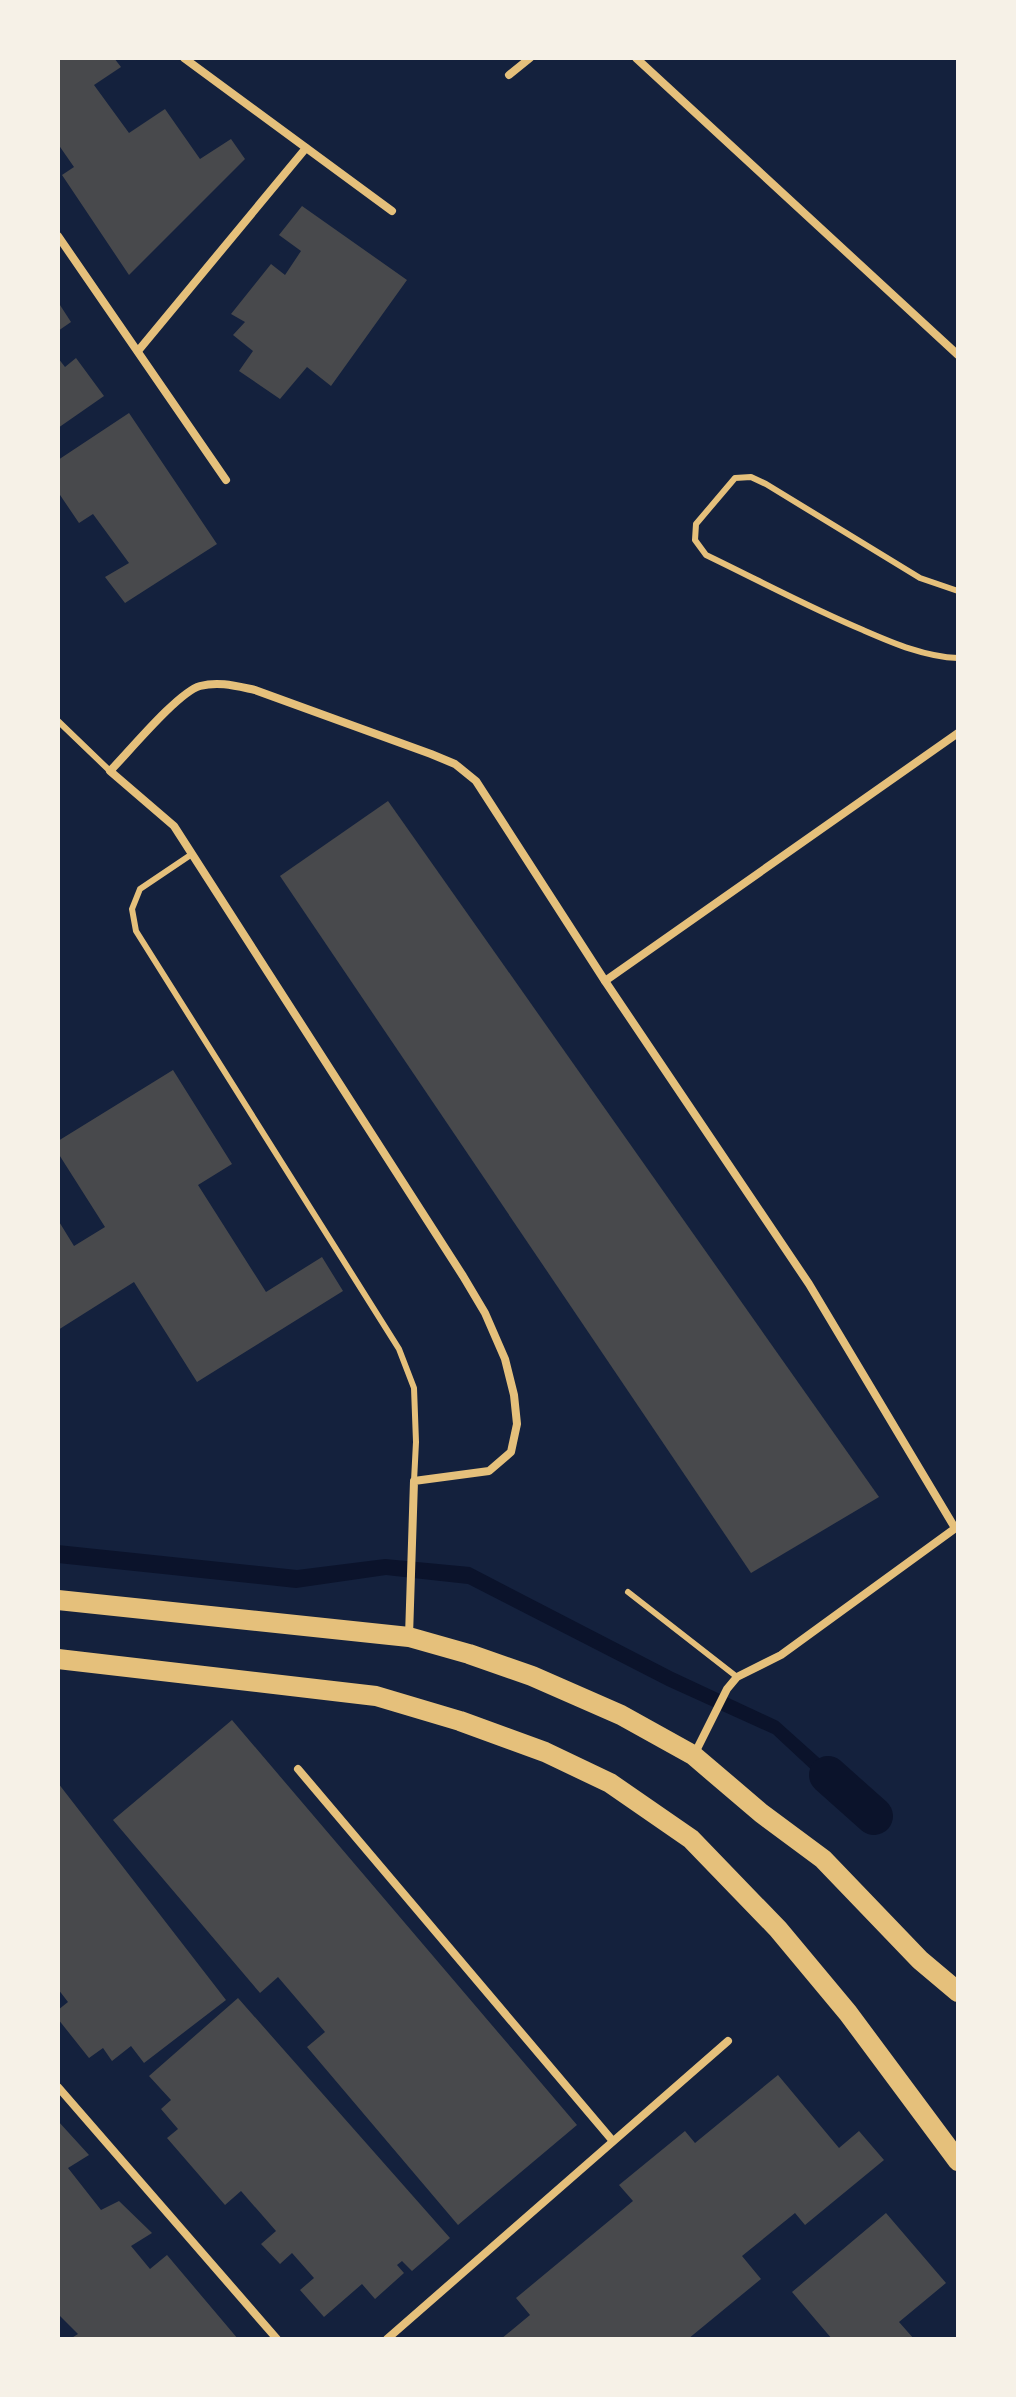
<svg xmlns="http://www.w3.org/2000/svg" width="1016" height="2397" viewBox="0 0 1016 2397" font-family="'Exo 2',sans-serif">
	<rect width="100%" height="100%" fill="#14213d"/>
	<path fill="#0b132b" d="M58,1545L297,1570L385,1559L470,1567L673,1672L778,1721L875,1808L859,1814L773,1734L667,1686L468,1584L386,1575L296,1588L58,1563Z"/>
	<g fill="none" stroke-linecap="round" stroke-linejoin="round">
		<path stroke="#0b132b" stroke-width="38" d="M828,1775L874,1816"/>
	</g>
	<g fill="#48494c">
		<path d="M58,58H114L121,67L94,85L129,133L165,109L200,159L231,139L245,159L129,275L62,175L74,167L58,144Z"/>
		<path d="M302,206L407,280L331,386L307,367L280,399L239,371L253,351L233,335L245,322L231,314L271,264L285,275L301,251L279,235Z"/>
		<path d="M58,302L71,322L58,331Z"/>
		<path d="M58,358L65,367L76,358L104,396L58,428Z"/>
		<path d="M129,413L217,544L125,603L105,577L129,563L93,514L79,523L58,492V460Z"/>
		<path d="M388,801L879,1497L751,1573L280,876Z"/>
		<path d="M173,1070L232,1164L198,1185L266,1292L322,1257L343,1291L197,1382L134,1282L58,1330V1220L74,1246L105,1227L58,1153V1141Z"/>
		<path d="M232,1720L577,2125L458,2225L307,2047L325,2032L278,1977L260,1993L113,1820Z"/>
		<path d="M58,1783L226,2000L144,2063L131,2046L112,2061L103,2048L89,2058L58,2019V2010L68,2002L58,1989Z"/>
		<path d="M238,1998L450,2238L412,2271L402,2261L397,2265L404,2273L375,2299L362,2284L324,2317L300,2290L314,2278L292,2253L280,2264L261,2244L276,2231L241,2191L225,2205L167,2138L178,2129L161,2109L171,2100L149,2076Z"/>
		<path d="M778,2075L839,2148L859,2131L884,2160L805,2225L795,2213L742,2256L761,2279L688,2339H501L530,2315L516,2298L633,2201L619,2185L685,2131L695,2143Z"/>
		<path d="M58,2121L89,2155L68,2168L101,2210L119,2201L152,2233L131,2246L150,2269L167,2255L238,2339H70L78,2334L58,2314Z"/>
		<path d="M886,2213L946,2283L899,2322L914,2339H832L792,2292Z"/>
	</g>
	<g fill="none" stroke-linecap="round" stroke-linejoin="round">
		<g stroke="#e5c07b" stroke-width="6">
			<path d="M958,591L920,578L766,484L751,477L735,478L696,524L695,540L706,555C758,580 810,608 863,630C893,643 925,657 958,658"/>
			<path d="M58,721L110,771"/>
			<path d="M192,854L140,889L132,909L136,931L399,1349L414,1388L416,1442L414,1481"/>
			<path d="M628,1592L737,1677"/>
		</g>
		<g stroke="#e5c07b" stroke-width="8">
			<path d="M184,58L392,211"/>
			<path d="M636,58L958,355"/>
			<path d="M509,75L530,58"/>
			<path d="M58,236L226,480"/>
			<path d="M138,351L306,148"/>
			<path d="M605,981L958,733"/>
			<path d="M409,1636L414,1481L489,1471L511,1452L517,1424L514,1395L505,1359L485,1313L463,1276L174,826L110,771C128,753 178,692 200,686C219,681 236,686 255,690L431,754L455,764L476,781L605,981L809,1284L955,1528"/>
			<path d="M695,1753L727,1689L737,1677L781,1655L957,1527"/>
			<path d="M298,1769L612,2140"/>
			<path d="M58,2087L277,2339"/>
			<path d="M387,2339L728,2041"/>
		</g>
		<g stroke="#e5c07b" stroke-width="20">
			<path d="M58,1600L409,1637L469,1654L532,1676L621,1715L693,1755L761,1813L823,1859L920,1960L958,1992"/>
			<path d="M58,1659L376,1696L460,1721L545,1752L610,1783L691,1839L778,1929L848,2013L958,2161"/>
		</g>
	</g>
	<rect width="1016" height="2397" fill="none" stroke="#f6f1e7" stroke-width="120"/>
</svg>
